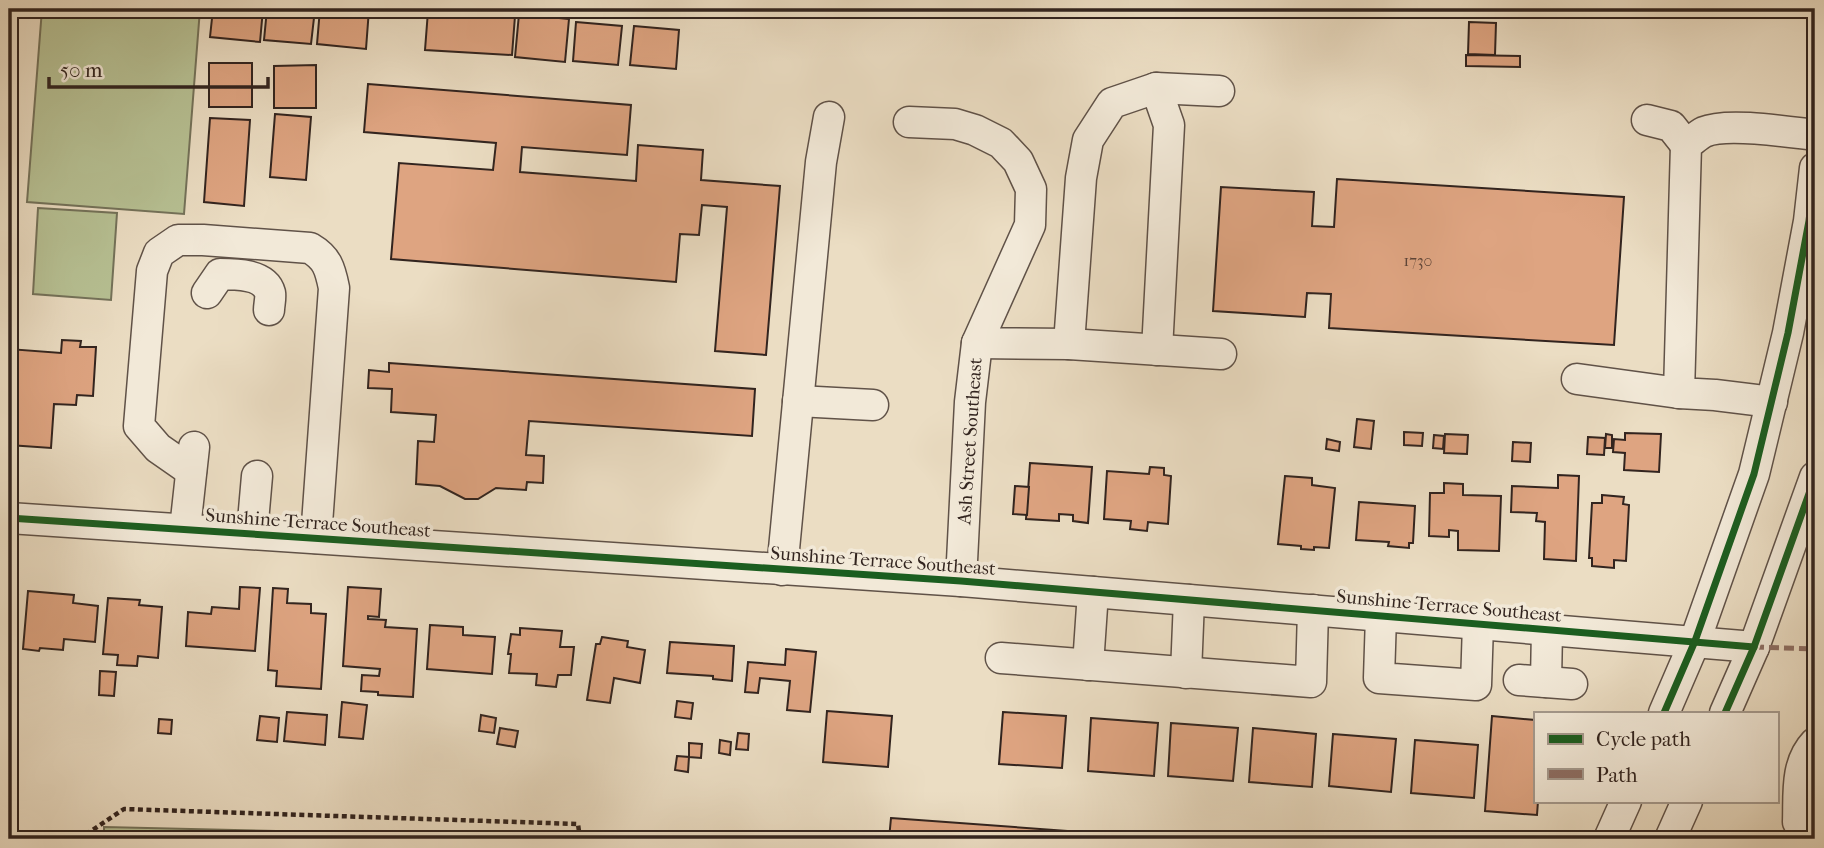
<svg xmlns="http://www.w3.org/2000/svg" width="1824" height="848" viewBox="0 0 1824 848" font-family="'IM FELL French Canon',serif">
	<rect width="100%" height="100%" fill="#ebddc3"/>
	<filter id="stains"><feTurbulence type="fractalNoise" baseFrequency=".00286" numOctaves="4"/><feColorMatrix values="0 0 0 0 .2 0 0 0 0 .09 0 0 0 0 .02 0 0 0 .5 -.17"/></filter>
	<radialGradient id="worn" r=".72"><stop offset=".6" stop-color="#630" stop-opacity="0"/><stop offset="1" stop-color="#630" stop-opacity=".3"/></radialGradient>
	<g fill="#b7c194" stroke="#74725a" stroke-width="2">
		<path d="M42,9H200L184,214L27,202Z"/>
		<path d="M38,208L117,213L111,300L33,294Z"/>
		<path d="M104,827L320,832V839H104Z"/>
		<path d="M362,831L578,836V839H361Z"/>
	</g>
	<g fill="#dea481" stroke="#32241f" stroke-width="2">
		<path d="M213,9H263L260,42L210,37Z"/>
		<path d="M267,9H315L311,44L264,40Z"/>
		<path d="M320,9H369L366,49L317,44Z"/>
		<rect x="1481" y="9" width="14" height="8"/>
		<path d="M428,11L515,16L512,55L425,50Z"/>
		<path d="M519,14L569,19L565,62L515,57Z"/>
		<path d="M576,22L622,26L618,65L573,61Z"/>
		<path d="M1469,22L1496,23L1495,55L1468,54Z"/>
		<path d="M634,26L679,30L676,69L630,65Z"/>
		<path d="M1466,55L1520,56V67L1466,66Z"/>
		<rect x="209" y="63" width="43" height="44"/>
		<path d="M316,65V108H274V66Z"/>
		<path d="M368,84L631,105L627,155L522,147L520,172L636,181L638,145L703,150L701,180L780,186L766,355L715,351L727,207L702,205L699,235L680,234L676,282L391,259L399,163L493,170L496,143L364,132Z"/>
		<path d="M275,114L311,117L306,180L270,177Z"/>
		<path d="M210,118L250,120L244,206L204,202Z"/>
		<path d="M1337,179L1624,197L1614,345L1329,328L1331,294L1307,293L1305,317L1213,311L1221,187L1314,192L1312,226L1334,227Z"/>
		<path d="M62,340L81,341L80,347H96L93,396L77,395L76,405L54,404L51,448L9,445V349L61,353Z"/>
		<path d="M389,363L755,389L752,436L529,421L526,455L544,456L543,483L527,482L526,490L496,488L478,499H465L440,486L416,484L418,441L434,442L436,415L391,412L392,389L368,388L369,370L389,372Z"/>
		<path d="M1357,419L1374,421L1371,449L1354,447Z"/>
		<path d="M1404,432L1423,433L1422,446L1404,445Z"/>
		<path d="M1625,433L1661,434L1659,472L1624,470L1625,453L1613,452L1614,439L1625,440Z"/>
		<path d="M1445,434L1468,435L1467,454L1444,453Z"/>
		<path d="M1606,434L1612,435V448H1605Z"/>
		<path d="M1434,435L1444,436L1443,449L1433,448Z"/>
		<path d="M1588,437L1605,438L1604,455L1587,454Z"/>
		<path d="M1327,439L1340,442L1339,451L1326,449Z"/>
		<path d="M1513,442L1531,443L1530,462L1512,461Z"/>
		<path d="M1030,463L1092,467L1088,523L1073,521V515L1059,514V521L1026,519Z"/>
		<path d="M1150,467L1164,468V475L1171,476L1168,524L1148,522L1147,531L1130,529L1131,521L1104,519L1107,471L1149,474Z"/>
		<path d="M1558,475L1579,476L1576,561L1544,559L1545,522L1536,521L1537,513L1511,512L1512,486L1558,488Z"/>
		<path d="M1285,476L1312,478V485L1335,488L1329,548L1314,547V550L1301,549V546L1278,544Z"/>
		<path d="M1444,483L1463,484V495L1501,496L1499,551L1458,550V531L1449,530V537L1429,536L1430,493H1444Z"/>
		<path d="M1015,486L1029,487L1027,515L1013,514Z"/>
		<path d="M1602,495L1624,497L1623,504L1629,505L1626,561L1614,560V568L1592,566V558H1589L1592,503H1602Z"/>
		<path d="M1359,502L1415,506L1413,543H1409V548L1388,546L1389,542L1356,540Z"/>
		<path d="M240,587L260,588L255,651L186,646L188,612L211,614L212,607L239,609Z"/>
		<path d="M348,587L381,589L379,617L368,616V619L386,620L385,627L417,629L413,697L378,695V692L361,691L362,675L379,676L380,669L343,666Z"/>
		<path d="M273,588L288,589L287,603L311,604V613L326,614L321,689L276,686L277,671L268,670Z"/>
		<path d="M28,591L74,595L73,603L98,606L95,642L64,639L63,650L40,648L39,651L23,649Z"/>
		<path d="M9,594L18,595L14,637L9,636Z"/>
		<path d="M108,598L140,600L139,605L162,607L158,658L138,656L137,666L117,665L118,655L103,654Z"/>
		<path d="M430,625L463,627V635L495,637L492,674L427,669Z"/>
		<path d="M520,628L562,631L560,647H574L571,675H558L556,687L536,685L537,674L509,673L511,654H508L511,634L520,635Z"/>
		<path d="M602,637L628,641L627,647L645,650L640,683L614,678L610,703L587,700L596,644H600Z"/>
		<path d="M670,642L734,646L732,681L713,679V676L667,673Z"/>
		<path d="M786,649L816,652L810,712L787,710L790,681L760,678L758,693L745,692L748,662L785,665Z"/>
		<path d="M100,671L116,672L114,696L99,695Z"/>
		<path d="M677,701L693,703L691,719L675,717Z"/>
		<path d="M342,702L367,705L363,739L339,737Z"/>
		<path d="M827,711L892,716L888,767L823,762Z"/>
		<path d="M287,712L327,715L325,745L284,741Z"/>
		<path d="M1003,712L1066,716L1062,768L999,764Z"/>
		<path d="M481,715L496,718L494,733L479,731Z"/>
		<path d="M260,716L279,718L277,742L257,740Z"/>
		<path d="M1492,716L1535,720V801H1538L1537,815L1485,811Z"/>
		<path d="M1091,718L1158,723L1154,776L1088,771Z"/>
		<path d="M159,719L172,720L171,734L158,733Z"/>
		<path d="M1171,723L1238,728L1233,781L1168,776Z"/>
		<path d="M500,728L518,731L515,747L497,744Z"/>
		<path d="M1253,728L1316,734L1312,787L1249,782Z"/>
		<path d="M738,733L749,734L748,750L736,749Z"/>
		<path d="M1333,734L1396,739L1391,792L1329,786Z"/>
		<path d="M720,740L731,742L730,755L719,753Z"/>
		<path d="M1415,740L1478,745L1474,798L1411,793Z"/>
		<path d="M689,743L702,744L701,758L689,757Z"/>
		<path d="M677,756L689,757L688,772L675,770Z"/>
		<path d="M891,818L1178,839H889Z"/>
	</g>
	<g fill="none" stroke-linecap="round" stroke-linejoin="round">
		<defs>
			<g id="minor">
				<path d="M1156,88L1169,125L1157,350"/>
				<path d="M1647,120L1671,126L1686,145"/>
				<path d="M909,122L955,124L975,130L1001,143L1018,161L1031,189L1030,225L977,343L1069,344L1221,354"/>
				<path d="M207,293L220,274C235,274 265,274 270,293C271,298 269,305 269,310"/>
				<path d="M1069,344L1081,178L1088,140L1112,103L1156,88L1219,91"/>
				<path d="M1577,379L1679,393"/>
				<path d="M798,401L873,405"/>
				<path d="M1772,402L1715,395L1679,393L1686,145C1692,141 1698,135 1704,132C1727,122 1789,132 1815,135"/>
				<path d="M191,471L158,448L139,426L152,271L159,253L178,240H203L310,248C327,258 330,268 334,288L316,538"/>
				<path d="M9,518L961,581L1754,647"/>
				<path d="M185,529L194,447"/>
				<path d="M252,533L257,476"/>
				<path d="M782,570L821,162L829,117"/>
				<path d="M961,581L970,402L977,343"/>
				<path d="M1381,616L1379,678L1476,685L1478,624"/>
				<path d="M1001,658L1311,682L1313,610"/>
				<path d="M1088,665L1093,592"/>
				<path d="M1186,673L1189,600"/>
				<path d="M1519,680L1572,684"/>
				<path d="M1546,682L1547,629"/>
				<path d="M1664,713L1695,641L1754,474L1788,333L1809,221L1815,168"/>
				<path d="M1725,713L1754,647L1815,477"/>
				<path d="M1798,822C1799,795 1795,764 1815,743"/>
				<path d="M1609,839L1626,801"/>
				<path d="M1670,839L1687,801"/>
			</g>
		</defs>
		<use href="#minor" stroke="#605248" stroke-width="33"/>
		<path stroke="#32241f" stroke-width="4.5" stroke-dasharray="5 3.5" stroke-linecap="butt" d="M79,839L124,809L578,824L580,839"/>
		<use href="#minor" stroke="#f2e9d8" stroke-width="30"/>
		<path stroke="#8d6e63" stroke-width="5" stroke-dasharray="10 5" stroke-linecap="butt" d="M1754,647L1815,649"/>
		<defs>
			<g id="cycleway">
				<path d="M9,518L961,581L1754,647"/>
				<path d="M1664,713L1695,641L1754,474L1788,333L1809,221L1815,168"/>
				<path d="M1725,713L1754,647L1815,477"/>
			</g>
		</defs>
		<use href="#cycleway" stroke="#f2e9d8" stroke-width="11"/>
		<use href="#cycleway" stroke="#1b5e20" stroke-width="7"/>
	</g>
	<g text-anchor="middle" dominant-baseline="central" stroke-width="7" stroke-linejoin="round" paint-order="stroke">
		<g font-size="16" fill="#5d4438">
			<text x="1418" y="260">1730</text>
		</g>
		<g font-size="19" fill="#32241f" stroke="#f2e9d8">
			<text transform="translate(970 441) rotate(-86)">Ash Street Southeast</text>
			<text transform="translate(318 523) rotate(4)">Sunshine Terrace Southeast</text>
			<text transform="translate(883 561) rotate(4)">Sunshine Terrace Southeast</text>
			<text transform="translate(1449 606) rotate(5)">Sunshine Terrace Southeast</text>
		</g>
	</g>
	<rect width="1824" height="848" fill="none" stroke="#ebddc3" stroke-width="35"/>
	<rect x="10" y="10" width="1803" height="827" fill="none" stroke="#32241f" stroke-width="3.5"/>
	<rect x="18" y="18" width="1789" height="813" fill="none" stroke="#32241f" stroke-width="2"/>
	<rect x="1534" y="712" width="245" height="91" fill="#f2e9d8" stroke="#a59a8e" stroke-width="2"/>
	<rect x="1548" y="734" width="35" height="10" fill="#1b5e20" stroke="#a59a8e" stroke-width="2"/>
	<text x="1596" y="746" font-size="21" fill="#32241f">Cycle path</text>
	<rect x="1548" y="769" width="35" height="10" fill="#8d6e63" stroke="#a59a8e" stroke-width="2"/>
	<text x="1596" y="782" font-size="21" fill="#32241f">Path</text>
	<path d="M49 77v10h219v-10" fill="none" stroke="#32241f" stroke-width="3.5"/>
	<text x="60" y="77" font-size="21" fill="#32241f" stroke="#f2e9d8" stroke-width="5" paint-order="stroke">50 m</text>
	<rect width="100%" height="100%" filter="url(#stains)"/>
	<rect width="100%" height="100%" fill="url(#worn)"/>
</svg>
